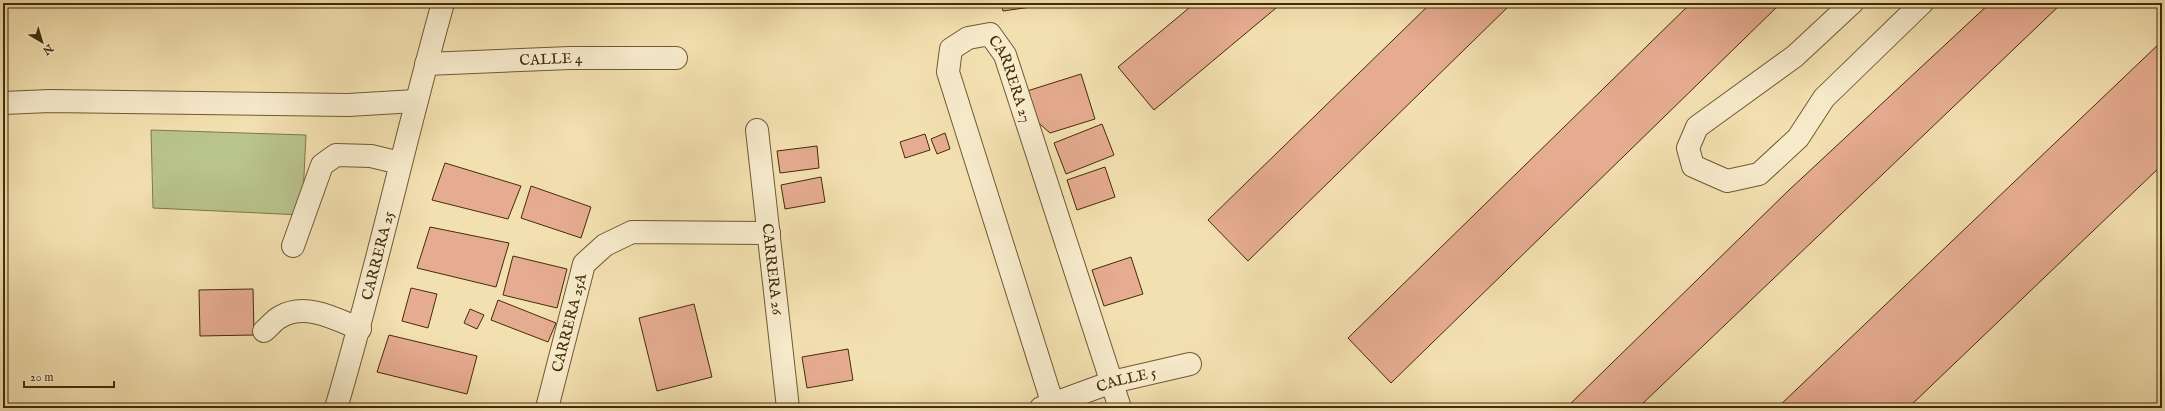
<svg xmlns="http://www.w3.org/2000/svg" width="2165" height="411" viewBox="0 0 2165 411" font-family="'IM FELL English',serif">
	<rect width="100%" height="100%" fill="#f3e0b0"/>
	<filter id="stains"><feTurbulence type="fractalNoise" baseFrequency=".005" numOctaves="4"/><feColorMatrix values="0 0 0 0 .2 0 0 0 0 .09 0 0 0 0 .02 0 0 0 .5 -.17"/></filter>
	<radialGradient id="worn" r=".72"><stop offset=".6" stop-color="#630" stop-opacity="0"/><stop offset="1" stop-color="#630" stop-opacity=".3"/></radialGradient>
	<path fill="#b9c38c" stroke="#7e784a" d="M151,130L306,135L302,215L153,208Z"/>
	<g fill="#e6ac91" stroke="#432c09">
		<path d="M1001,3H1030L1031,7L1003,11Z"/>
		<path d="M1195,3H1282L1154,110L1118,67Z"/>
		<path d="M1431,3H1512L1248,261L1208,220Z"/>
		<path d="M1691,3H1781L1391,383L1348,338Z"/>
		<path d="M1990,3H2062L1638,408H1566L1788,191Z"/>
		<path d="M2162,41V165L1908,408H1777Z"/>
		<path d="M1081,74L1095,119L1050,133L1032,117L1024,92Z"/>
		<path d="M1102,124L1114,155L1066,174L1054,143Z"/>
		<path d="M945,133L950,149L937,154L931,139Z"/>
		<path d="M925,134L930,150L905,158L900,142Z"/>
		<path d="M817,146L819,168L780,173L777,151Z"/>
		<path d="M445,163L521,186L508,219L432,200Z"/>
		<path d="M1105,167L1115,197L1077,210L1067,180Z"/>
		<path d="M821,177L825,202L785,209L781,185Z"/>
		<path d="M531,186L591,207L581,238L521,218Z"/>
		<path d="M430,227L509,243L496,287L417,268Z"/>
		<path d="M513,256L567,269L557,308L503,295Z"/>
		<path d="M1131,257L1143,294L1104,306L1092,270Z"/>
		<path d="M411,288L437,294L428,328L402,321Z"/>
		<path d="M253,289L254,335L200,336L199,290Z"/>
		<path d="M498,300L556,323L548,342L491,320Z"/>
		<path d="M694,304L712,377L657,391L639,318Z"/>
		<path d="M470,309L484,315L477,329L464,323Z"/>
		<path d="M389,335L477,356L467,394L377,372Z"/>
		<path d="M848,349L853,380L807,388L802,357Z"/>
	</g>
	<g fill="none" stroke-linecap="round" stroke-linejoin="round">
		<defs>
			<g id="minor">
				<path d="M1852,3L1795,56L1697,127L1688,148L1693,166L1727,181L1759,174L1798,138L1824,98L1922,3"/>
				<path id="s1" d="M426,64L570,58H676"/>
				<path d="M3,103L50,101L348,105L416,101"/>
				<path id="s2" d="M757,130L788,408"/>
				<path d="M293,246L322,165L336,155L371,156L400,163"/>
				<path d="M264,331C269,327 274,320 280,317C306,302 336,319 360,329"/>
				<path id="s3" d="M336,408C376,274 405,138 443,3"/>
				<path id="s4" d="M547,408L584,264L605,245L632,232L769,233"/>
				<path id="s5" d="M1041,408L1112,382L1190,364"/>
				<path id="s6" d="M1054,408L948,72L951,49L968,38L990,34L1005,55L1120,408"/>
			</g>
		</defs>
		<use href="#minor" stroke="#6f5933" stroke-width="24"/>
		<use href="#minor" stroke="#f7ebcc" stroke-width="22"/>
	</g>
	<g text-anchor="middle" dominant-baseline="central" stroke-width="3" stroke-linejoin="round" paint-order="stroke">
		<g font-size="15" fill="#432c09" stroke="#f7ebcc">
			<text stroke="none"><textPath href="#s1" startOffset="125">CALLE 4</textPath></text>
			<text stroke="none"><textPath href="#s6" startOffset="468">CARRERA 27</textPath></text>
			<text stroke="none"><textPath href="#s3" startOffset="158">CARRERA 25</textPath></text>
			<text stroke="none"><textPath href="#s2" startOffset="140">CARRERA 26</textPath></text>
			<text stroke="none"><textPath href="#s4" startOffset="88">CARRERA 25A</textPath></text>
			<text stroke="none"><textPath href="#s5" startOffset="90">CALLE 5</textPath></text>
		</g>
	</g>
	<rect width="2165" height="411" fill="none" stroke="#f3e0b0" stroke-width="16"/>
	<rect x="4" y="4" width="2157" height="403" fill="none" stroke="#432c09" stroke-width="2"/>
	<rect x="8" y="8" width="2149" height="395" fill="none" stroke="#432c09"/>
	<g transform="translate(42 42) rotate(142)" stroke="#f7ebcc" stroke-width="3" paint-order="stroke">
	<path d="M0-3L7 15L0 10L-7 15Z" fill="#432c09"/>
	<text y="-6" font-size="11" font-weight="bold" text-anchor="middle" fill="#432c09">N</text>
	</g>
	<path d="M24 381v6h90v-6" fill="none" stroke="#432c09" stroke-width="2"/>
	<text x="30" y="381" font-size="12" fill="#432c09" stroke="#f7ebcc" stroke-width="3" paint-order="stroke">20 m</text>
	<rect width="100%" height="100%" filter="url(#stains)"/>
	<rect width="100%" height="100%" fill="url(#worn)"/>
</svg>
